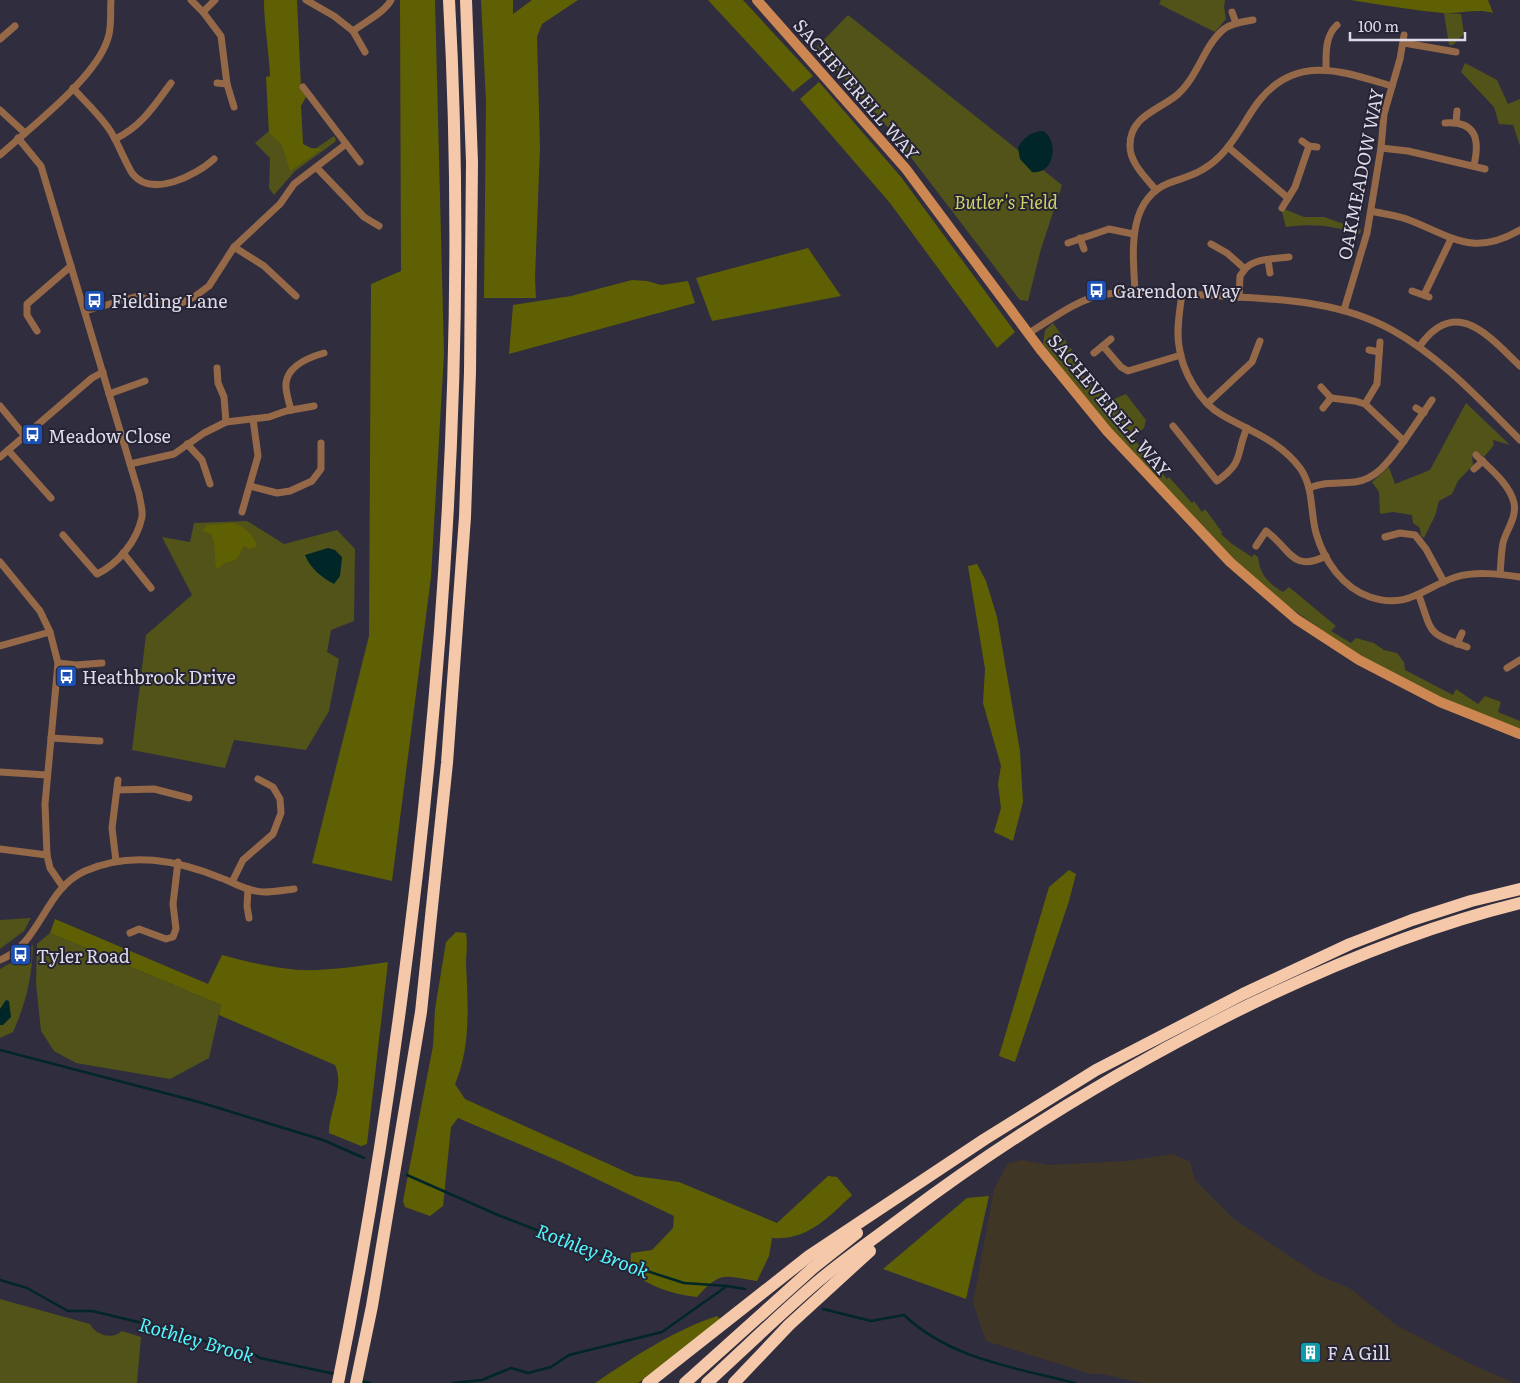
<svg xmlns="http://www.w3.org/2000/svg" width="1520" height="1383" viewBox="0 0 1520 1383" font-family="Literata,serif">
	<rect width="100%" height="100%" fill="#302d3f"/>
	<path fill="#403626" d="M1173,1154L1190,1162L1195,1180L1234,1219L1318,1275L1351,1289L1396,1325L1471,1364L1514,1383H1141L1102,1374H1091L986,1341L973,1303L994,1189L1008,1163L1023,1160L1047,1165L1127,1161Z"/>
	<g fill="#515319">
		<path d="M1161,0H1225L1224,7L1226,19L1215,32L1159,4Z"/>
		<path d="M1444,13L1461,14L1464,34L1453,45H1449Z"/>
		<path d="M848,15L1062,185L1041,249L1028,301L1020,300L890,130L817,47Z"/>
		<path d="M1465,63L1497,80L1508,104L1520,99V146L1513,125L1499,124L1494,107L1461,72Z"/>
		<path d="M269,131V133L306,155L334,136L336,139L335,142L295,171L274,195L269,188L270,158L255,143Z"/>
		<path d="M1284,209L1304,217H1324L1361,230L1360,234C1331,226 1316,223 1286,227L1282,212Z"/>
		<path d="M1053,323L1072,350L1068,354L1094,388L1112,400L1126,394L1146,420L1144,428L1133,438L1167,479L1169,477L1192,503L1194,501L1202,512L1205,509L1222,532L1221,534L1232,544L1252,557L1254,554L1258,557C1260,575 1268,583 1283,592L1289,587L1336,626L1331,631L1351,643L1356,638L1374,643L1384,650L1397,653L1404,662L1405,670L1453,695L1456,689L1478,704L1485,696L1501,702L1498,712L1520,721V729L1437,696L1374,663L1340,643L1271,594L1220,546L1166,490L1101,417L1043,344L1045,330Z"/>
		<path d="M1466,403L1510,445L1493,440L1494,445L1484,457L1476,451L1472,456L1473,465L1458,481L1452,494L1439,501L1435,516L1424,538L1421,536L1420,528L1413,523L1412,515L1393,512L1380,514L1379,492L1372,482L1389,467L1395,484L1430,470Z"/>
		<path d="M247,521L284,544L337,530L355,549L354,621L331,630L327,652L339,659L329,711L306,750L234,740L225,768L132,750L146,635L192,595L162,537L190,542L194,523Z"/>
		<path d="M31,918L24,931L0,949V920Z"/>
		<path d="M50,933L221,1005L209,1058L170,1079L76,1063L54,1051L41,1031L36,983L37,944Z"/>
		<path d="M33,945C32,978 26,1003 13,1032L0,1038V969L21,957Z"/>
		<path d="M0,1299L90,1324C95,1334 111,1341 122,1331L141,1337L137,1383H0Z"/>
	</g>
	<g fill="#5f6003">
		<path d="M264,0H297L301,87L306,97L301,106L303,144L311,148L322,149L290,171L282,145L269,133L266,77L270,76C269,50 264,26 264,0Z"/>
		<path d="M400,0H435L444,354L431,577L392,881L312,863L369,636L371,284L401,271Z"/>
		<path d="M481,0H513V14L532,0H578L542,24L537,37L540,148L535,278L536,298H484L486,102Z"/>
		<path d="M708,0H743L813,76L793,92Z"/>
		<path d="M1351,0H1488L1493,13C1478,8 1460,14 1443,13C1413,10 1381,5 1351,0Z"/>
		<path d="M819,82L901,177L1015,332L997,348L890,203L800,99Z"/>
		<path d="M808,248L841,296L712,321L696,278Z"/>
		<path d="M632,280L647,281L661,285L688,281L695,303L509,354L513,305L571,296Z"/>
		<path d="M234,523C245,527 255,536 257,547L250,549L244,546L236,560L225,563L217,569C212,556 218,548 211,534L202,531L207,525Z"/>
		<path d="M977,564L986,581L997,617L1020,751L1023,802L1013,841L994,832L1001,808L998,784L1001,766L983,703L985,669L968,566Z"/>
		<path d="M1069,870L1076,874L1069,901L1015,1062L999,1056L1049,887Z"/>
		<path d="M55,919L208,984L222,955C247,962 273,968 299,970C329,971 359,966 388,962L367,1144L361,1146L329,1133C329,1109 345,1088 335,1065L219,1015L221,1005L50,933Z"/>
		<path d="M456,932L466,933C468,944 466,953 466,964C468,1004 471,1047 455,1084L465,1099L635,1176L679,1182L777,1223L828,1176L837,1177L852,1195C829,1217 807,1241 772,1238L769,1256L757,1281C724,1276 721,1270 697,1297C672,1294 650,1287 630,1271L631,1253L652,1250L673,1228L674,1216L561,1162L458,1118L451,1127L443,1206L430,1216L405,1207L403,1201L433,1046L435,1009L446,942Z"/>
		<path d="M989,1196L966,1299L883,1269L967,1198Z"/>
		<path d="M717,1316L722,1321L638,1383H595C634,1357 672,1331 717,1316Z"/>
	</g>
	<g fill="#012628">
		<path d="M1043,131C1059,140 1055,175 1032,172L1020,159L1018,148C1022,138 1033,131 1043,131Z"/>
		<path d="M328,548L335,550L342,557L340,576L334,584C322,578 310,568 305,555Z"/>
		<path d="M6,1000L9,1001L11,1017L3,1025H0V1009Z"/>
	</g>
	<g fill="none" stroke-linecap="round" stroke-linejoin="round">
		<g stroke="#012628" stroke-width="2.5">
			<path d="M0,1050L199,1102L323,1140L364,1158"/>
			<path d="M407,1175L498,1215L619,1262L684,1283L727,1286"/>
			<path d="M0,1280L27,1288L68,1311H92L197,1336L216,1348L248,1350L260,1358L335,1374"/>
			<path d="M823,1309L871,1321L904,1315C950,1359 1016,1368 1075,1383"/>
			<path d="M360,1381L370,1383"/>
			<path d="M453,1383L482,1380L511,1368L528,1373L551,1367L569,1355L662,1332L727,1286L745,1289"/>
		</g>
		<g stroke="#956948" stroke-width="7">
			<path d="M191,0L203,12L215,0"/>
			<path d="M306,0L334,16L353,31L365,52"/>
			<path d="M203,12L221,36L227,84L234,107"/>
			<path d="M1232,12L1236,23"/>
			<path d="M353,31C365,22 385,12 391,0"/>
			<path d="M0,39L15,26"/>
			<path d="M1404,43L1456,52"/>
			<path d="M1326,69C1326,53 1325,36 1337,25"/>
			<path d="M217,83L227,84"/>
			<path d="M303,87L360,162"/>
			<path d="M73,88C85,102 101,116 111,132C119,145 124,160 132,173C151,199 197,175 214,159"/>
			<path d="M0,110L25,133"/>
			<path d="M1456,122L1457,111"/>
			<path d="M1445,123C1476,121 1480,139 1474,165"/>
			<path d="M18,138L41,166L139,494C140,501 143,510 142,517C137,541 118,564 97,574L63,535"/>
			<path d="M115,139C141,127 154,106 171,83"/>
			<path d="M1302,141L1309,146L1317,147"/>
			<path d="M1228,147L1288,198"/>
			<path d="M1381,148L1408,151L1485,169"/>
			<path d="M0,155C31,127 97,77 108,38C112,27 110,12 111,0"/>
			<path d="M317,168L364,217L379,226"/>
			<path d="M1156,190C1146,178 1129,162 1130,145C1130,116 1159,110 1177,95C1198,77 1204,45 1224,29C1232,23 1242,22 1253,20"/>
			<path d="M1282,208L1295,187L1309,146"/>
			<path d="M1371,211C1383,214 1397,215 1409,220C1453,237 1473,257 1520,230"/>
			<path d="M1080,238L1084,249"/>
			<path d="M1068,243L1109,229L1133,234"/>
			<path d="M1211,244L1227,253L1245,269L1240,276L1239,297"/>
			<path d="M234,247L264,266L296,296"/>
			<path d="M1268,260L1270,273"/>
			<path d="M1245,269C1255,258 1274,259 1289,257"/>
			<path d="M1135,291C1133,254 1126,200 1169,183C1189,176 1204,172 1219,157C1236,141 1245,119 1259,101C1297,53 1344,72 1392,86"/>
			<path d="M1412,291L1429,297"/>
			<path d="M1182,293C1180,310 1176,329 1179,346C1182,371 1200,403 1222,415C1251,432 1279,440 1300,468C1314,488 1310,511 1316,533C1324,561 1343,588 1370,597C1408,610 1424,587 1456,577C1476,571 1499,574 1520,577"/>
			<path d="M1424,295L1451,239"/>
			<path d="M1344,310L1367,233L1381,148L1384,114L1400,59L1404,35"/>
			<path d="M85,311L138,296L158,303L179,304L194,297L209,286L234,247L280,204L294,184L346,144"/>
			<path d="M37,331L27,315V304L71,266"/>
			<path d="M1029,333C1052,319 1076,300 1102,295C1136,288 1170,293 1204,295C1267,299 1335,298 1392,330C1441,357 1481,401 1520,440"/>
			<path d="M1103,346L1121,367L1128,371L1181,355"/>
			<path d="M1419,347C1455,295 1488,335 1520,366"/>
			<path d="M1369,350L1379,352"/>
			<path d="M1094,353L1111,339"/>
			<path d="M217,368L218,383L224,397L226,422"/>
			<path d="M109,394L145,381"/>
			<path d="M1208,403L1252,362L1260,341"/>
			<path d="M1365,404L1377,384L1380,342"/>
			<path d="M0,406L24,435"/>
			<path d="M1323,408L1331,398"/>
			<path d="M1416,408L1424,413"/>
			<path d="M291,410C289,402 285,391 286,383C288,365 310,357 324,353"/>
			<path d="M1173,426L1217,481C1245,461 1235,455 1247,428"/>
			<path d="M1404,441L1432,400"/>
			<path d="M187,444L202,460L210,484"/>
			<path d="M8,450L51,498"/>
			<path d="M1476,455C1489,468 1510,484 1514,503C1517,518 1506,530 1503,543C1501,553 1501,564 1500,574"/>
			<path d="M0,457L92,378L103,372"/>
			<path d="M130,464L174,454L204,433L226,422L269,417L286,411L314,406"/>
			<path d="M1474,469L1483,461"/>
			<path d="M250,486L277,493L290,491L312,481L321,469V443"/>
			<path d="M1309,488C1327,481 1337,484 1355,482C1378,479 1391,458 1404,441L1365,404L1355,401L1331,398L1321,387"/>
			<path d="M242,512L258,456L253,419"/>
			<path d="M1385,537L1400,533L1415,535L1426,549L1444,582"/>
			<path d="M1256,546L1266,531C1291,549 1292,573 1326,556"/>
			<path d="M123,553L151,588"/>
			<path d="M0,562L40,611L50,632L58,663L45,804L47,855L50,868L63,887"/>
			<path d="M1419,596C1433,634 1426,633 1467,647"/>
			<path d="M1457,644L1462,633"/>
			<path d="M0,646L50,632"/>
			<path d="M58,663L76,665L102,663"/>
			<path d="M1507,668L1520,660"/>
			<path d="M51,738L100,741"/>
			<path d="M0,772L47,775"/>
			<path d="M117,790L154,789L189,798"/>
			<path d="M0,849L47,855"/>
			<path d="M116,861L112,828L118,780"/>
			<path d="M232,882L243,860L273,834L281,813L280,799L273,787L258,779"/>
			<path d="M248,889L247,906L249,918"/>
			<path d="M130,933L139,929L166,939L173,937L176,929L173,904L178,862"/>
			<path d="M0,960C41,944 44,889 85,871C130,851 177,860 221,878C235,883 249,892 264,892C274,892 285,890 294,889"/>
		</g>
		<path stroke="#cd8752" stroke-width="10" d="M757,0L906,169L1040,349L1107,431L1230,562L1296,619L1359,660L1440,702L1520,734"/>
		<g stroke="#f4c8a9" stroke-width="12">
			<path d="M338,1383C373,1211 398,1039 418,865C450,579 465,288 449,0"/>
			<path d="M356,1383L372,1306L421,1012L447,763L465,517L470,372L472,162L466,0"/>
			<path d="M648,1383L809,1256L985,1139L1096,1070L1243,994L1350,944L1412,920L1471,901L1520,889"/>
			<path d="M685,1383L813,1268L857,1233"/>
			<path d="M707,1383C743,1350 779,1315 816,1283C844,1259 875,1238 904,1216C1013,1134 1129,1064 1251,1004C1338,962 1426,926 1520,903"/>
			<path d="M734,1383L789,1325L870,1251"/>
		</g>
	</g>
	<defs>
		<symbol id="bus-square" viewBox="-11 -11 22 22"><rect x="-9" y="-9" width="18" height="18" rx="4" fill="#1a4fb4" stroke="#262334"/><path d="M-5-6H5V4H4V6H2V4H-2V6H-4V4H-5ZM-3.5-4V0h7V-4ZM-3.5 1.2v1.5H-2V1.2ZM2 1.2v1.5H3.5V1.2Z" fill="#fff"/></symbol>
		<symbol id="building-square" viewBox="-11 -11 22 22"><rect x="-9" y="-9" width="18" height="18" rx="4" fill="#0f9aa8" stroke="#262334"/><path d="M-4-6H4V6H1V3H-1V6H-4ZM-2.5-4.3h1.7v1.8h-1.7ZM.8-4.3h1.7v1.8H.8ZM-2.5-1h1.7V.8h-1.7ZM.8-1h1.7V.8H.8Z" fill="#fff"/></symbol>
	</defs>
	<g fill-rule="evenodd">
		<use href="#bus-square" x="1084" y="278" width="25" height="25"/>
		<use href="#bus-square" x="82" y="288" width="25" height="25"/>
		<use href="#bus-square" x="20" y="422" width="25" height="25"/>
		<use href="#bus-square" x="54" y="664" width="25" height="25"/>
		<use href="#bus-square" x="8" y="942" width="25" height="25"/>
		<use href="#building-square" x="1298" y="1340" width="25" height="25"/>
	</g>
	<g text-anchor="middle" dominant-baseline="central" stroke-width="4" stroke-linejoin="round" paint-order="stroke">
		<g font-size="18" fill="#dddbe7" stroke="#262334">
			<text transform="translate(857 89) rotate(49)">SACHEVERELL WAY</text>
			<text transform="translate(1360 174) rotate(-79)">OAKMEADOW WAY</text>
			<text transform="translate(1110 405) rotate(50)">SACHEVERELL WAY</text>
		</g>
		<g font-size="18" font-style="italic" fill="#ced266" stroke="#262334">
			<text x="1006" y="201">Butler's Field</text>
		</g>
		<g font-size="18" fill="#dddbe7" stroke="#262334" text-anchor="start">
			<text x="1113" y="290">Garendon Way</text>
			<text x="111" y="300">Fielding Lane</text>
			<text x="48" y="435">Meadow Close</text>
			<text x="82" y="676">Heathbrook Drive</text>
			<text x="36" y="955">Tyler Road</text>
			<text x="1327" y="1352">F A Gill</text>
		</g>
		<g font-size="19" font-style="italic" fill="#53f6fd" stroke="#262334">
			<text transform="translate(593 1250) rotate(21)">Rothley Brook</text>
			<text transform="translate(197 1339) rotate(16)">Rothley Brook</text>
		</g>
	</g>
	<path d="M1350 32v8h115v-8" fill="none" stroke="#dddbe7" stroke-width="2.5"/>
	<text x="1358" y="32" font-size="15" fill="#dddbe7" stroke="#262334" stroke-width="4" paint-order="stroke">100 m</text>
</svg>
